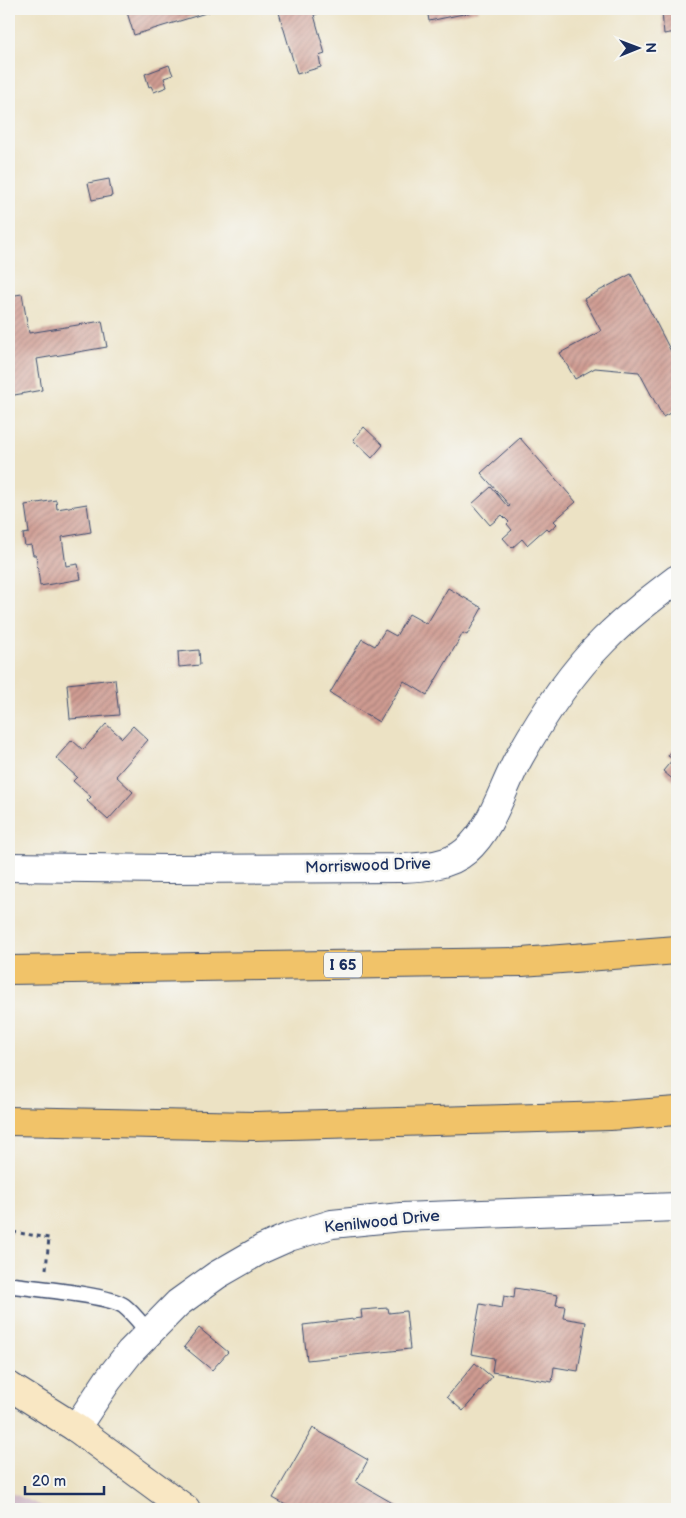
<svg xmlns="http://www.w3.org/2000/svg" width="686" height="1518" viewBox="0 0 686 1518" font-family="'Balsamiq Sans',sans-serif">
	<defs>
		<pattern id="building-hatch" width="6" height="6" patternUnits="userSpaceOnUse" patternTransform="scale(1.25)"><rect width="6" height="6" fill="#cf9b91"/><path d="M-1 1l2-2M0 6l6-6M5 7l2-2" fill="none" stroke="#a77f7a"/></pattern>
	</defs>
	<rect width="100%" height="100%" fill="#f6f6f2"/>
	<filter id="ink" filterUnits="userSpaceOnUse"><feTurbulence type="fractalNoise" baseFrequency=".02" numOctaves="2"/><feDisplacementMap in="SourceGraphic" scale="10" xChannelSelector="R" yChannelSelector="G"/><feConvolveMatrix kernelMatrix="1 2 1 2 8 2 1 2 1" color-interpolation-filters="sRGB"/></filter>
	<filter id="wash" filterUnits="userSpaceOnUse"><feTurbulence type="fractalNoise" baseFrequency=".0096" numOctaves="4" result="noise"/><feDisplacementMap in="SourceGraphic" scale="20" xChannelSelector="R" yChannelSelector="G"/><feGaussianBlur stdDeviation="1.12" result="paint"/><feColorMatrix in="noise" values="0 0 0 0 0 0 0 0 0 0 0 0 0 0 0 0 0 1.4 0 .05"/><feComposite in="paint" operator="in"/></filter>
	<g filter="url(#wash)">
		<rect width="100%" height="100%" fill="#ece2c4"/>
		<path fill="#d1bdc9" d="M9,1492L49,1509H9Z"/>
		<g id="blocks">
			<g fill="url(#building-hatch)">
				<path d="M126,9H208L209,12L134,35Z"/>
				<path d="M278,9H332L314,15L325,54L319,56L321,67L297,74Z"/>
				<path d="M427,9H477L478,11L429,21Z"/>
				<path d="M673,11L676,32L664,34L662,12Z"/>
				<path d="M169,65L173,75L164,78L167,87L154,92L151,86L149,87L145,74Z"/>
				<path d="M109,179L112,196L92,200L88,183Z"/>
				<path d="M631,274L677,363V409L663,417L639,372L595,368L575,379L560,353L601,331L584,299Z"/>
				<path d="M22,294L29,333L102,321L107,347L37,359L42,390L9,396V296Z"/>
				<path d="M364,427L383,445L372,458L353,440Z"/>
				<path d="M520,438L576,502L554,521L557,524L549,531L546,528L527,545L522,539L512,548L503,538L512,530L507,524L509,522L502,515L490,525L472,504L491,487L508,507L510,506L481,473Z"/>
				<path d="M56,500L57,509L87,504L91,532L62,537L66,566L78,564L81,579L40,586L36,555H33L31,545L25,546L23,534L29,533L25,505Z"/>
				<path d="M448,588L482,608L467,635L463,633L427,695L404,681L379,722L330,693L362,639L375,646L385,630L396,636L409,614L427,624Z"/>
				<path d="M199,650L200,665L179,667L178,652Z"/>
				<path d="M115,679L119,715L70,719L67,684Z"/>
				<path d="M106,724L122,738L133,726L148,740L116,776L133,792L108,820L87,801L91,797L73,781L77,777L56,758L72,740L83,750Z"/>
				<path d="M676,746L677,747V783L663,771L673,759L668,756Z"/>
				<path d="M515,1288L558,1295L556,1305L565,1306L563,1318L586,1322L578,1371L554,1367L552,1382L492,1372L494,1358L471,1354L480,1304L502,1308L504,1296L514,1298Z"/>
				<path d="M388,1308L389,1313L406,1311L410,1349L307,1360L303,1325L362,1318L361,1310Z"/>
				<path d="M199,1328L228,1352L212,1370L184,1347Z"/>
				<path d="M475,1363L492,1377L463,1411L447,1397Z"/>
				<path d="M313,1428L368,1460L356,1482L403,1509H293L273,1498Z"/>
			</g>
		</g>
	</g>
	<g filter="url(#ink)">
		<use href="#blocks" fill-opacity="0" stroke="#3a4a6d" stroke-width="1"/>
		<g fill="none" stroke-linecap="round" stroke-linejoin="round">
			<defs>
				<path id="lane" d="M9,1285C31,1288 110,1295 124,1306C133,1313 141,1324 148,1332"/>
				<g id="street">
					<path d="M9,867L166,869L401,868C423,867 449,866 466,851C494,826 502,787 520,756C543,715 571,673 604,640C627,617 652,598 677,579"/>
					<path d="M76,1428L108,1380L130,1352L178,1303L217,1275L262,1249L289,1237L332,1224L401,1217L677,1207"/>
				</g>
				<path id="secondary" d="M9,1386L76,1428L186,1509"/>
				<g id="highway">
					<path d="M9,970L522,962L677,950"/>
					<path d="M9,1121L254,1126L610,1116L677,1111"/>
				</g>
			</defs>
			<use href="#lane" stroke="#3a4a6d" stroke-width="18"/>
			<use href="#street" stroke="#3a4a6d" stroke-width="30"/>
			<use href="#secondary" stroke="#3a4a6d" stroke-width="30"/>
			<use href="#highway" stroke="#3a4a6d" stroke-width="30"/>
			<path stroke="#3a4a6d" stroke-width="3" stroke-dasharray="4 4" stroke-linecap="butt" d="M13,1232L49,1238L46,1269"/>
			<use href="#lane" stroke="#fff" stroke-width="15"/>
			<use href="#street" stroke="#fff" stroke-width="28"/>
			<use href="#secondary" stroke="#f9e7c3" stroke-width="28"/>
			<use href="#highway" stroke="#f1c369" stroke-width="28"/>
		</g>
	</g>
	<g text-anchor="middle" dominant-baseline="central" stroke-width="5" stroke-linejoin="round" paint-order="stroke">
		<rect fill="#f6f6f2" stroke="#5d6b8a" stroke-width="1" x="324" y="952.5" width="38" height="25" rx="4"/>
		<g font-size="15" font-weight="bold" fill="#1b2f5e">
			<text x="343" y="965">I 65</text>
		</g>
		<g font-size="16" fill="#1b2f5e" stroke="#f6f6f2">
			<text transform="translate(368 866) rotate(-2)">Morriswood Drive</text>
			<text transform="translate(382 1222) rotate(-6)">Kenilwood Drive</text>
		</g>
	</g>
	<rect width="686" height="1518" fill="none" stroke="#f6f6f2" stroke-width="30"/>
	<g transform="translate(638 48) rotate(89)" stroke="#f6f6f2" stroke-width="4" paint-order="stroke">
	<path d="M0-4L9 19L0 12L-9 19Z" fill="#1b2f5e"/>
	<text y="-8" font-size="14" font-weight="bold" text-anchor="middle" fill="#1b2f5e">N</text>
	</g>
	<path d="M25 1486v8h79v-8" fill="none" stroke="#1b2f5e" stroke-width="2.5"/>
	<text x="32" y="1486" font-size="15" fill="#1b2f5e" stroke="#f6f6f2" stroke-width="4" paint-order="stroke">20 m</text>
</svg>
